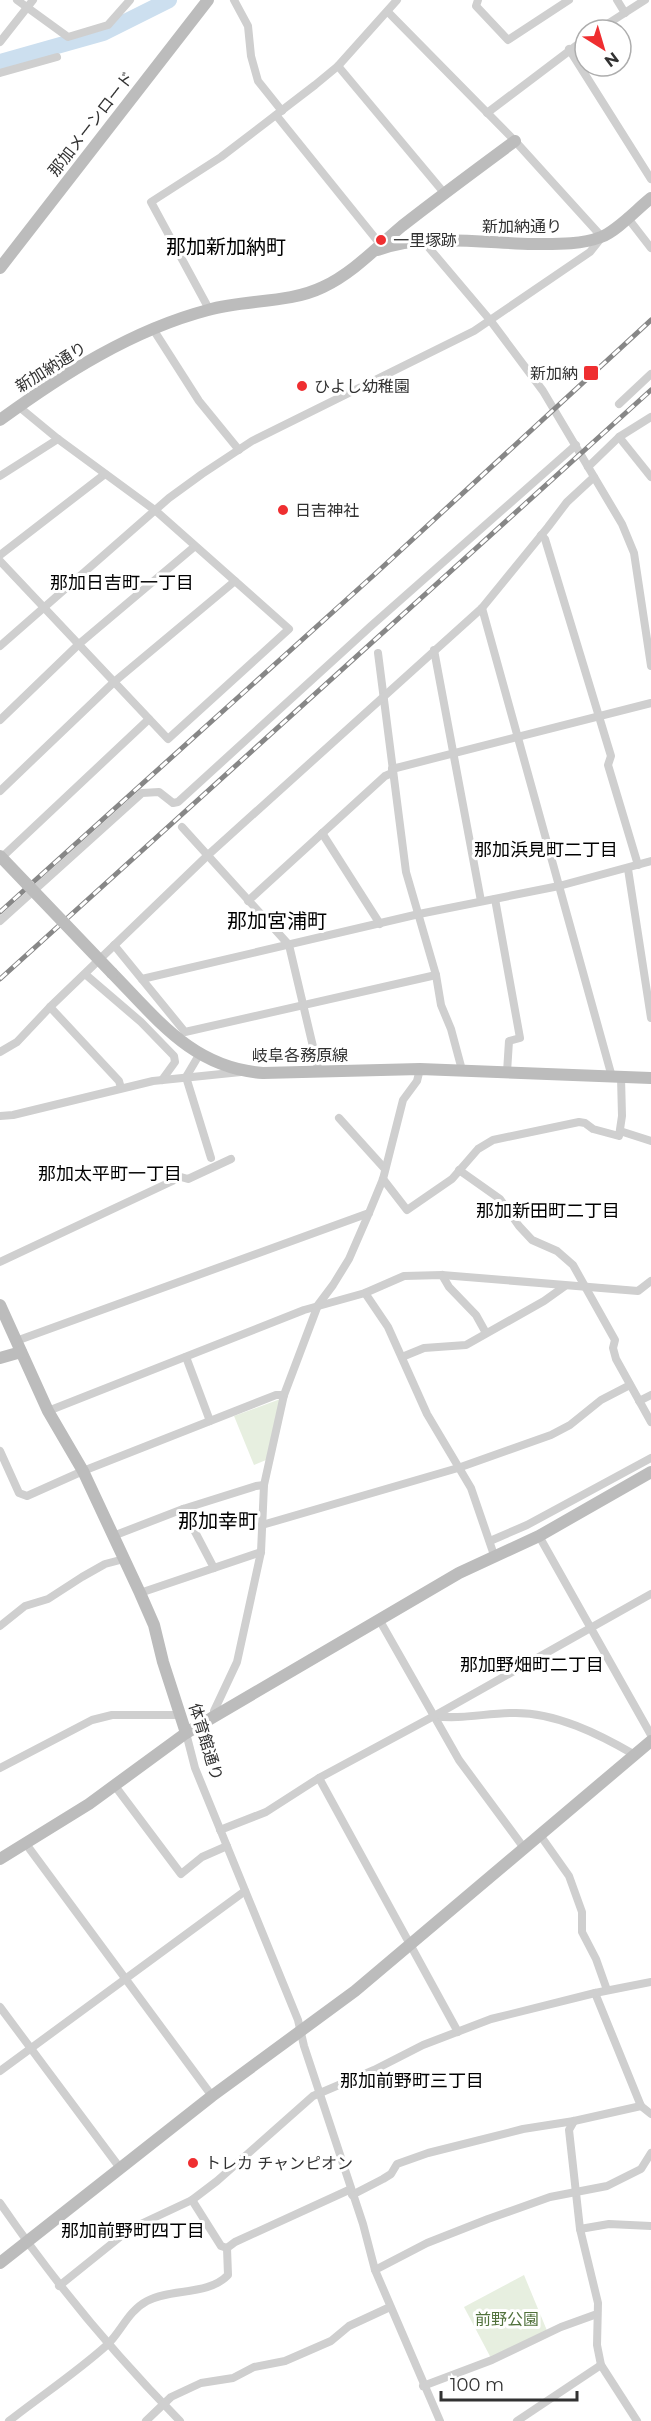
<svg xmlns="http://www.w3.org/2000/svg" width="651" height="2421" viewBox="0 0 651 2421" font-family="Montserrat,'Noto Sans JP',sans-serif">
	<rect width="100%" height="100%" fill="#fff"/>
	<g fill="#e7efe0">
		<path d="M283,1398L266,1460L254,1465L234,1416Z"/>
		<path d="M524,2275L548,2333L492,2360L464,2307Z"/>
	</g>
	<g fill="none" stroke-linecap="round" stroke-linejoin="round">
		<path stroke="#ccdfef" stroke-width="16" d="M0,62L103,33L169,0"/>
		<g stroke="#cfcfcf" stroke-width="8">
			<path d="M17,0L68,37L108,25L130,0"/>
			<path d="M234,0L248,26L251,56L258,81L282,111"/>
			<path d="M478,0L476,6L508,40L569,0"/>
			<path d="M617,0L625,13"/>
			<path d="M598,30L645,0"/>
			<path d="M0,42L33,0"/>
			<path d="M569,49L651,179"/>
			<path d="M338,66L445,194"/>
			<path d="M0,73L57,57"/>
			<path d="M487,113L585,39"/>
			<path d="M276,115L380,244"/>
			<path d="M627,217L651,248"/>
			<path d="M424,242L490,320L543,391L622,524L634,553L651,666"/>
			<path d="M209,309L151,202L221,157L315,85L338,66L397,0"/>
			<path d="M153,329L199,401L239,450"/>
			<path d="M619,404L651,374"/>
			<path d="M619,437L651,477"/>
			<path d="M588,467L619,437L651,417"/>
			<path d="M0,476L58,439"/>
			<path d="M541,535L545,539L611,756L608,765L638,865"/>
			<path d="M0,555L105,474"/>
			<path d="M0,561L168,739L289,629L156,511L58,439L18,406"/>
			<path d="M482,608L612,1077"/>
			<path d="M0,646L169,498L202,474L252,441L474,331L590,252L602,237L515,141L388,12"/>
			<path d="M434,650L481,901"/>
			<path d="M378,653L406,872L436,975L441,1005L451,1029L462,1070"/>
			<path d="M0,720L79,644L194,547"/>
			<path d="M392,769L651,703"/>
			<path d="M0,791L114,682L235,581"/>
			<path d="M182,827L289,945L319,1072"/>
			<path d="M322,833L380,924"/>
			<path d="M0,859L149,719"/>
			<path d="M628,869L651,1018"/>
			<path d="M495,899L520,1038L509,1041L507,1072"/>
			<path d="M248,901L385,776L392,773"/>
			<path d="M0,921L142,793L159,792L173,803L178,802L371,626L576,445"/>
			<path d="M114,945L185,1032L436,975"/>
			<path d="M85,974L141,1022L174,1056L175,1062L162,1080"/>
			<path d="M142,979L419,914L559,886L651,861"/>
			<path d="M50,1007L119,1081L121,1088"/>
			<path d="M0,1052L17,1042L50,1007L208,855L482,608L548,527L567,502L594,477"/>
			<path d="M199,1055L186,1077L211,1158"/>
			<path d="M0,1116L13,1115L153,1081L241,1072"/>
			<path d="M339,1118L385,1169"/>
			<path d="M620,1131L651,1141"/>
			<path d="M459,1170L500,1199L519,1226L532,1240L557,1251L573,1265L615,1340L613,1348L616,1359L651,1422"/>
			<path d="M383,1179L407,1210L452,1179L478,1149L493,1140L579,1122L585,1123L593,1129L619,1136L622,1116L621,1077"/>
			<path d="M0,1262L181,1177L188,1179L231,1159"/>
			<path d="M442,1275L449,1287L476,1315L486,1333"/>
			<path d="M365,1293L388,1327L427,1414L471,1488L494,1555"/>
			<path d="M16,1341L369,1213"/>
			<path d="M186,1357L210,1421"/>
			<path d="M402,1357L424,1348L466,1345L544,1301L565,1286"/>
			<path d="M639,1401L651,1395"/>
			<path d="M48,1411L304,1310L365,1293L404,1276L442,1275L638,1291L651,1281"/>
			<path d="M0,1451L19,1493L27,1496L83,1471L276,1395H284"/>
			<path d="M183,1509L214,1568"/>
			<path d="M262,1525L458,1468L551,1435L570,1425L601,1400L630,1385"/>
			<path d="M113,1536L183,1509L256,1486L264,1485"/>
			<path d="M539,1536L651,1735"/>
			<path d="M490,1541L527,1525L651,1458"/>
			<path d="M140,1593L261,1552"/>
			<path d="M380,1621L459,1760L524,1848"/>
			<path d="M0,1626L25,1606L48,1599L82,1577L105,1564L124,1559"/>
			<path d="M215,1716L214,1711L237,1662L261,1552L264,1485L284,1395L318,1305L333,1285L349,1259L369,1213L383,1179L403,1100L417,1081L420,1069"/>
			<path d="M434,1716C460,1720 486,1713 513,1713C555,1712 599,1734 635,1755"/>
			<path d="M186,1733L195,1768L298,2020L304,2046L363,2224L375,2270L440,2421"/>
			<path d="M0,1768L92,1720L112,1715H180"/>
			<path d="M319,1778L458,2032"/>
			<path d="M115,1786L181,1874L202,1857L227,1846"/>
			<path d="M220,1830L266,1812L319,1778L434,1716L651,1594"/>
			<path d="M540,1835L569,1876L582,1912V1932L596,1959L607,1990"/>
			<path d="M26,1844L212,2096"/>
			<path d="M595,1993L641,2106L651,2114"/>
			<path d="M0,2007L120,2168"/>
			<path d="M0,2071L245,1891"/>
			<path d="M574,2121L569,2130L580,2229L598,2303L597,2345L601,2365L637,2421"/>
			<path d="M352,2195L383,2179L391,2174L397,2164L428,2153L523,2129L574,2121L641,2106"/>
			<path d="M192,2200L221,2246L227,2248"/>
			<path d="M0,2203C54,2282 113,2353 180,2421"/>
			<path d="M580,2229L609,2224L651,2226"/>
			<path d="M375,2270L427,2243L488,2219L550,2197L607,2186L641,2169L651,2153"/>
			<path d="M59,2286L130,2229L192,2200L217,2181L313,2096L374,2070L423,2045L491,2019L595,1993L651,1982"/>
			<path d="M423,2386L492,2360L561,2327L597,2314"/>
			<path d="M9,2421C41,2396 77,2372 107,2345C121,2332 128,2311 147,2301C171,2288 208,2296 228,2275L227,2248L235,2242L351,2189"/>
			<path d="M146,2421L171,2397L201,2383L233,2378L254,2367L285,2361L331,2341L349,2326L390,2307"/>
			<path d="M517,2421L601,2365"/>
		</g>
		<g stroke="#bcbcbc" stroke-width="12">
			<path d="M378,250C423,233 485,243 533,244C555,244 580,245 601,237C617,231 637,209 651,198"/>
			<path d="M0,268L208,0"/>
			<path d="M0,420C63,374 132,330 208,310C245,299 288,304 323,287C353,273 377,247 402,226C439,197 477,169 515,141"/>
			<path d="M112,973C158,1020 193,1068 263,1073L420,1069L651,1078"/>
			<path d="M0,1305L48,1411L83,1471L140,1593L154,1625L163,1662L186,1733"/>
			<path d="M0,1358L21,1352"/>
			<path d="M0,1859L89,1804L186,1733L459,1573L539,1536L651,1472"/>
			<path d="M0,2263L212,2096L355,1991L651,1741"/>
		</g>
		<defs>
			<g id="rail">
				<path d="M0,912L375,574L651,320"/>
				<path d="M0,979L651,390"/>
			</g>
		</defs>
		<use href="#rail" stroke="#878787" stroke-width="5"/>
		<use href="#rail" stroke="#fff" stroke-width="3" stroke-dasharray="9" stroke-linecap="butt"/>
		<path stroke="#bcbcbc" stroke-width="12" d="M0,856L112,973"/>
	</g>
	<g fill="#ef2e30" stroke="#fff" stroke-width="2">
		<circle cx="381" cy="240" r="6"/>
		<rect x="583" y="365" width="16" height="16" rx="3"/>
		<circle cx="302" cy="386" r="6"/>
		<circle cx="283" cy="510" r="6"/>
		<circle cx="193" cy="2163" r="6"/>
	</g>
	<g text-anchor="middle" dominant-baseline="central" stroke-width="6" stroke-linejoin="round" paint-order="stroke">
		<g font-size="16" fill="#323232" stroke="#fff">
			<text transform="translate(91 124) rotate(-52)">那加メーンロード</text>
			<text x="522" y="226">新加納通り</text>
			<text transform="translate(51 367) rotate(-32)">新加納通り</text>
			<text x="300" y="1055">岐阜各務原線</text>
			<text transform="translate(206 1742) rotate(73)">体育館通り</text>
		</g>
		<g font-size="16" fill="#323232" stroke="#fff" text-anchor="start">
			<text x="393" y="240">一里塚跡</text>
			<text x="578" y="373" text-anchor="end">新加納</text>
			<text x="314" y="386">ひよし幼稚園</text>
			<text x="295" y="510">日吉神社</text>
			<text x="205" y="2163">トレカ チャンピオン</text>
		</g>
		<g font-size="16" fill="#51713c" stroke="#fff">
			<text x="507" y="2319">前野公園</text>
		</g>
		<g font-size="18" fill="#000" stroke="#fff">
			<text x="122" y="583">那加日吉町一丁目</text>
			<text x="546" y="850">那加浜見町二丁目</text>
			<text x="110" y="1174">那加太平町一丁目</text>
			<text x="548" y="1211">那加新田町二丁目</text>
			<text x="532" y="1665">那加野畑町二丁目</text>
			<text x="412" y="2081">那加前野町三丁目</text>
			<text x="133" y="2231">那加前野町四丁目</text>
		</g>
		<g font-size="20" fill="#000" stroke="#fff">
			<text x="226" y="247">那加新加納町</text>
			<text x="277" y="921">那加宮浦町</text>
			<text x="218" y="1521">那加幸町</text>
		</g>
	</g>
	<g transform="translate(603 48) rotate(143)"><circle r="28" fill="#ffffff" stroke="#adadad" stroke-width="1.5"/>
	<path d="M0-4.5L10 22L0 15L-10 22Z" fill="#ef2e30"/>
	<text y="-9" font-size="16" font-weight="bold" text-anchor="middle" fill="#323232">N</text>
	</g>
	<path d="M441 2391v9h136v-9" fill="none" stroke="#323232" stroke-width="3"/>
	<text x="450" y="2391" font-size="18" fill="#323232" stroke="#ffffff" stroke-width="4.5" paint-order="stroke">100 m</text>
</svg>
